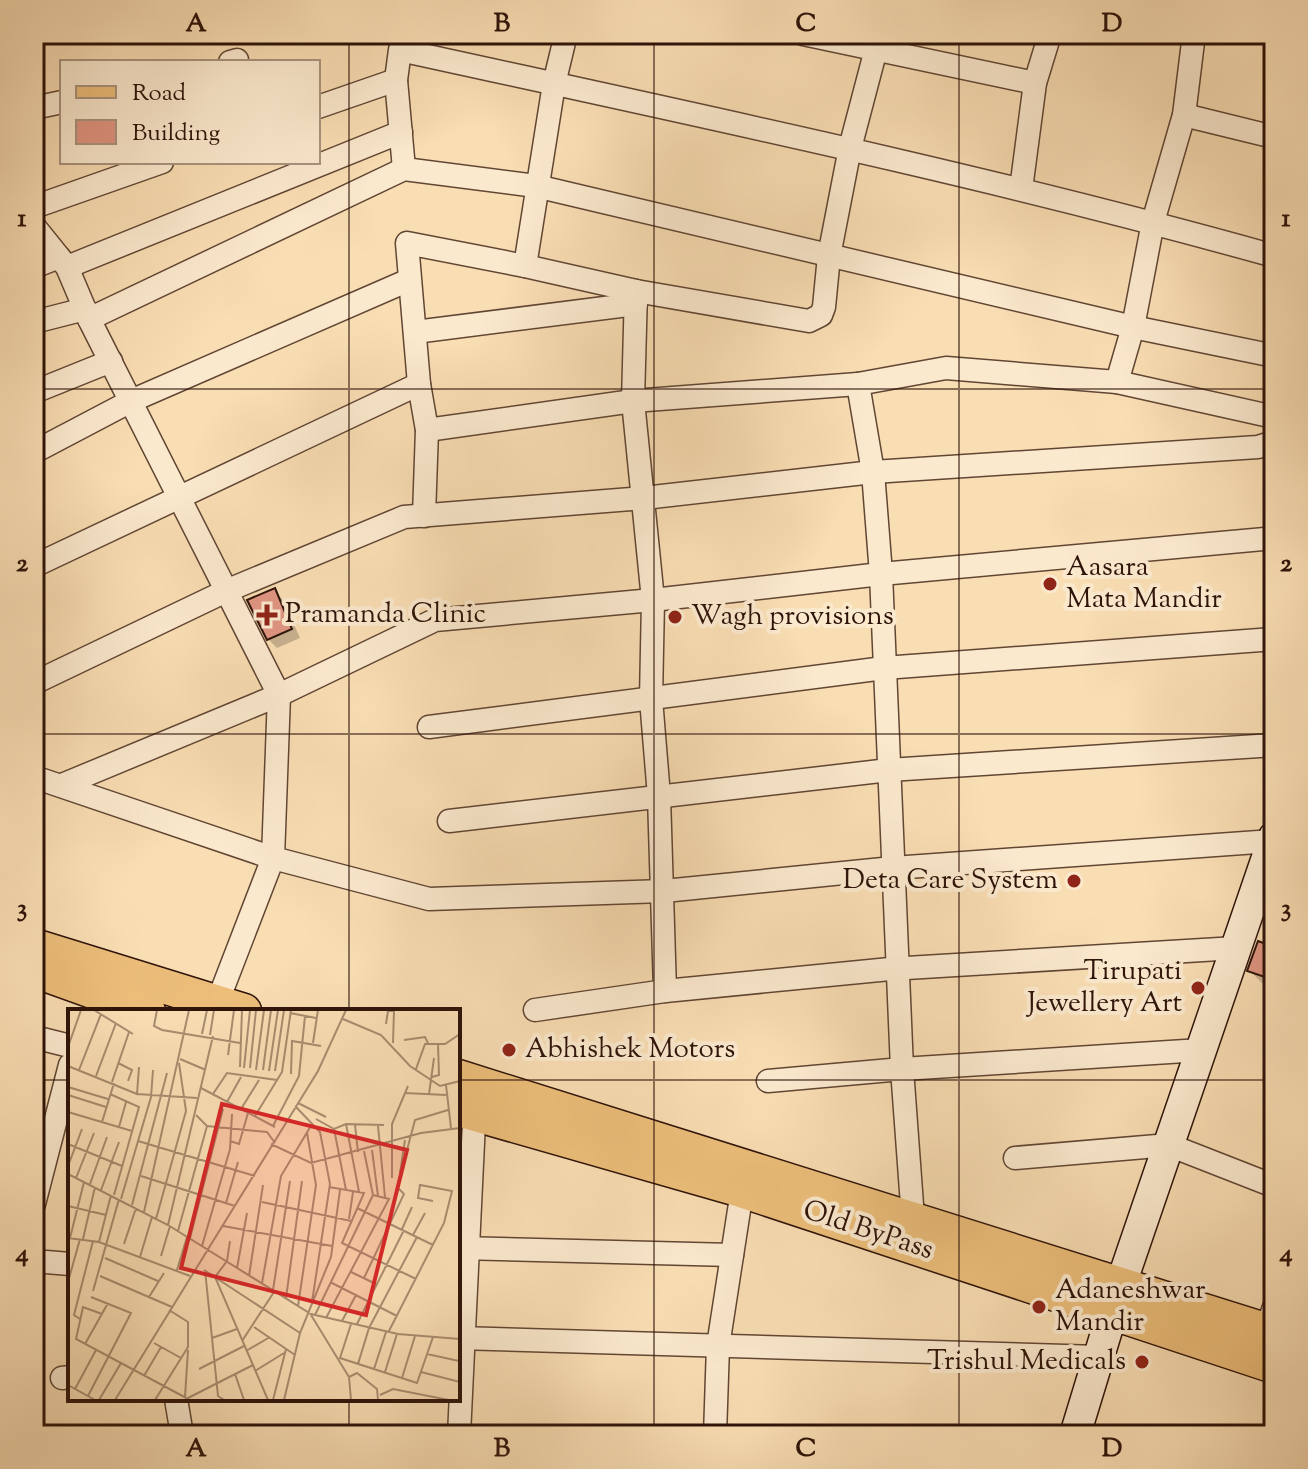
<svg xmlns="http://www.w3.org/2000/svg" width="1308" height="1469" viewBox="0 0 1308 1469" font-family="'Sorts Mill Goudy',serif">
	<rect width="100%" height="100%" fill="#f9ddb3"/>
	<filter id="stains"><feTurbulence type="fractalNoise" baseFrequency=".0025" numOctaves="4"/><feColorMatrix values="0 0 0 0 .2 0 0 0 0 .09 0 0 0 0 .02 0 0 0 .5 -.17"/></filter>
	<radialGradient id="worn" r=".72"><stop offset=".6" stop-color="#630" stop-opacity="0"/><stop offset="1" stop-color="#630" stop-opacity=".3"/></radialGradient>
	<g fill="#0003">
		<path d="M274,591L283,600L300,638L277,648L268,639Z"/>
		<path d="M1274,949V988L1264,985L1250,971Z"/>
	</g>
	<g fill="#e09582" stroke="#2e1309" stroke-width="2">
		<path d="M275,588L292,629L267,640L247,600Z"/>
		<path d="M1258,941L1274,947V980L1247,971Z"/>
	</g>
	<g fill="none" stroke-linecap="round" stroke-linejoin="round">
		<defs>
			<g id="street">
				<path d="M803,34L1035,83"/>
				<path d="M230,62L237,60"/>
				<path d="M318,107L396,80"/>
				<path d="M34,108L62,102"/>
				<path d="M1184,115L1274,137"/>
				<path d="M404,169L396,80L400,50C692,114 985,175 1274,256"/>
				<path d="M1021,189L1035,83L1050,34"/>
				<path d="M34,207L162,162"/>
				<path d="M34,226L67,267L89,319L279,695L273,858L214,1011"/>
				<path d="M525,266L554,84L566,34"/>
				<path d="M34,267L59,257"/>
				<path d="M67,267L401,132"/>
				<path d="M636,291L633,401L653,600L651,699L659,796L665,991"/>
				<path d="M89,319L404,169L536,186L1133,327L1274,356"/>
				<path d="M34,322L85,309"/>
				<path d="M415,332L636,304"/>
				<path d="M1117,382L1133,327L1153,222L1184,115L1194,34"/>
				<path d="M858,384L873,472L881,574L902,1069L914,1232"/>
				<path d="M34,392L111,361"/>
				<path d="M427,430L633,401L858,384L946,368L1117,382L1274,417"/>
				<path d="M34,452L131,401L409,280"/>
				<path d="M424,516L427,430L419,384L407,243L525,266L636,291L809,321L821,315L824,307L829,256L850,148L880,34"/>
				<path d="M34,566L419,384"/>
				<path d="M34,683L226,591L404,517L644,498L873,472L1258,447L1274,442"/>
				<path d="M429,727L884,668L1274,639"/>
				<path d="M34,777L273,858L429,899L664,891L893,868L1273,841"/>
				<path d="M62,785L279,695L435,620L653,600L881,574L1274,538"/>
				<path d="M449,821L889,770L1274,745"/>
				<path d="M535,1010L665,991L890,969L1236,948"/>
				<path d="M34,1037L70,1046"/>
				<path d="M768,1081L902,1069L1201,1050"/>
				<path d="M1015,1158L1169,1145L1274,1186"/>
				<path d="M34,1204L70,1065"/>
				<path d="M458,1248L732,1255"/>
				<path d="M34,1261L70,1264"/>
				<path d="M1266,1330L1274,1307"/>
				<path d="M458,1338L1099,1357"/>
				<path d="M62,1378L70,1377"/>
				<path d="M176,1399L182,1435"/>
				<path d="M459,1435L475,1101"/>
				<path d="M715,1435L718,1346L744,1178"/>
			</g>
			<path id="secondary" d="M1075,1435L1121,1284L1274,837"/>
			<g id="primary">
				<path d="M34,946L244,1011"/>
				<path d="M34,970L148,1011"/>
				<path d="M458,1077L1274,1333"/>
				<path d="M458,1109L741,1190L1274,1366"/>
			</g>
		</defs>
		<use href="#street" stroke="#614634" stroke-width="25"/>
		<use href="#secondary" stroke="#2e1309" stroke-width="33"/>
		<use href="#primary" stroke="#2e1309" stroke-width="37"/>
		<use href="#street" stroke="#fbe9ce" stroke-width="22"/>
		<use href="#secondary" stroke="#fbe9ce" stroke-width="30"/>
		<use href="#primary" stroke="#ecbe7a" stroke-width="34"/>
	</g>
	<path fill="none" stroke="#2e1309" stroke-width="2" stroke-opacity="0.55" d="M349,34V1011M654,34V1435M959,34V1435M34,389H1274M34,734H1274M34,1080H70M458,1080H1274M349,1399V1435"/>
	<g fill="#8f2418" stroke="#fbe9ce" stroke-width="3">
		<circle cx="1050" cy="584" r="8"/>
		<path d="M263 603h8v8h8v8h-8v8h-8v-8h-8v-8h8z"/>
		<circle cx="675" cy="617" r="8"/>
		<circle cx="1074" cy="881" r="8"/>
		<circle cx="1198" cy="988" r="8"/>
		<circle cx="509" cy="1050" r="8"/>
		<circle cx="1039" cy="1307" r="8"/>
		<circle cx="1142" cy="1362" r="8"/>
	</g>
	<g text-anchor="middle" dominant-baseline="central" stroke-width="8" stroke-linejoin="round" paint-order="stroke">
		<g font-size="28" fill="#2e1309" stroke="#fbe9ce" text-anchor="start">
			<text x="1066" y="568">Aasara<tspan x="1066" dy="32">Mata Mandir</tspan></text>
			<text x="285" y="615">Pramanda Clinic</text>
			<text x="691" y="617">Wagh provisions</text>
			<text x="1058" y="881" text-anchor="end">Deta Care System</text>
			<text x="1182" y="972" text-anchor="end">Tirupati<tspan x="1182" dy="32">Jewellery Art</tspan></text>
			<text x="525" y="1050">Abhishek Motors</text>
			<text x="1055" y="1291">Adaneshwar<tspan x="1055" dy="32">Mandir</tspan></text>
			<text x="1126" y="1362" text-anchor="end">Trishul Medicals</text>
		</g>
		<g font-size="28" fill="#2e1309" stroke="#fbe9ce">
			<text transform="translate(868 1231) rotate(18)">Old ByPass</text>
		</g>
	</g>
	<g transform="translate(68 1009)">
		<rect width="392" height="392" fill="#f9ddb3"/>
		<path fill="none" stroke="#a88c6f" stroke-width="2" d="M26,1L65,25M89,1L86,17L94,21L172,34M222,4L248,9M275,10L313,26L342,57L372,77L392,72M318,15L320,2H326L325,34M134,25L139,1M142,26L146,1M336,31L357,28L360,34M245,34L250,1M0,38L13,1M160,46L166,1M112,50L138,61M50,54L64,61L60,72M0,57L69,85L71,58M172,58L174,1M176,59L182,1M182,59L188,1M348,60L357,35H377L392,25M11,61L33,5M188,61L196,1M195,61L203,1M201,62L210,1M207,62L216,1M223,65L224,32L253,37M28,67L48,14M364,68L371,66L370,35M44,73L61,23M378,76L383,119M0,78L40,90M133,79L207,118M337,84L378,86M42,85L71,98L46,186M69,85L129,89M145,85L159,64L209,71M361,85L366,49M0,86L38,98M159,93L173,68M230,94L258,108M227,97L252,123L262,175L244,293M173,100L191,71M0,103L64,122M128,106L139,117L199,123L207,134M187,107L214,63L223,1M248,110L266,120L278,115L316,116M34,113L46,74M278,115L291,183M287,116L290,143M205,117L231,67L237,7M310,117L317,188M51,118L58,93M266,120L278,181M70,132L187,167M162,132L171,135L180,104M0,135L54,157M203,135L243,154L353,124L392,119M304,141L310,187M339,141L347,111L380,101M0,157L14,120M332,164L337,131M0,165L100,216L243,305L330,325L392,330M73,167L167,197M8,169L26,124M324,169V115L340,77M22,175L39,128M261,178L296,184L274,234L348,270M33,181L51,133M53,190L83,88L85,61M194,193L283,212M158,194L170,153M64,196L99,64M0,197L38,206M289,199L365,236M76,203L121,1M88,210L118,102L111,54M281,210L285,183M100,216L145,27M155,217L264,237M334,220L344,198M110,222L139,117M345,226L357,204M0,229L31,233L122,267M2,229L16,173M122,229L155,100M15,230L27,178M162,232L159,252L147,268L200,391M31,233L43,186M56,235L68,199M134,237L162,140L164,105M93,247L102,217M72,248L84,208M37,249L90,272M169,259L179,204M109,261L119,228M136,261L232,324M137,261L150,387L156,391M283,263L308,275M32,267L104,298M181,267L195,176M296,269L336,185L331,180M0,273L12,230M262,273L329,307M194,274L213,167L244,115M205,281L222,172M25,282L51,190M81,288L96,264M218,289L234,172M230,297L248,176L239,124M34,305L15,298L8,330L122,391M243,306L281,368L283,391M247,306L305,186L296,142M258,309L321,190L305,186M12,310L6,306L25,232M274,312L288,286M283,315L272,349L349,374L365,328M289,315L336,221M186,318L227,346M321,322L376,214L384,182L352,176L350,189L365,192M144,329L169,320M174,332L206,283M86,334L113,349M17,335L40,294M178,342L202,328M359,345L391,352M290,355L301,319L349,228M131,360L176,337M306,360L318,323M187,362L216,344M317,363L329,325M353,363L392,373M167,365L176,391M76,367L93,338M281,368L289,364L309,380L310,391M334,369L347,327M0,376L27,391M7,380L28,341M312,386L325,380L381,391M20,387L63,304L23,288M117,388L120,341M120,389L185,356M31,391L53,354M47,391L250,62L278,1M87,391L120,338V313L101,301M205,391L218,340M216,391L232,324L263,248L272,181"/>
		<path fill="#d62828" fill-opacity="0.15" stroke="#d62828" stroke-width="4" d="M154,95L339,141L298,306L113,259Z"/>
		<rect width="392" height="392" fill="none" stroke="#2e1309" stroke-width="4"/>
	</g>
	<rect width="1308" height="1469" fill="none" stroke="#f9ddb3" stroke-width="88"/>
	<rect x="60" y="60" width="260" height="104" fill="#fbe9ce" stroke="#a9937f" stroke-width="2"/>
	<rect x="76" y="86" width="40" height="12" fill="#ecbe7a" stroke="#a9937f" stroke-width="2"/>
	<text x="132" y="100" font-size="24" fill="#2e1309">Road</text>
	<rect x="76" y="120" width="40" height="24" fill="#e09582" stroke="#a9937f" stroke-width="2"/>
	<text x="132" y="140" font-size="24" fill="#2e1309">Building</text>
	<rect x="44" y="44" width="1220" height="1381" fill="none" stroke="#2e1309" stroke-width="3"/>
	<g font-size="26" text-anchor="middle" font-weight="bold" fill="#2e1309">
		<text x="196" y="31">A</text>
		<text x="502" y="31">B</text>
		<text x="806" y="31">C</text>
		<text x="1112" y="31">D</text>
		<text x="22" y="226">1</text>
		<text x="1286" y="226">1</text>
		<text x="22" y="571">2</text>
		<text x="1286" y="571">2</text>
		<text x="22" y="916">3</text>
		<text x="1286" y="916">3</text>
		<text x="22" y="1261">4</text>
		<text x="1286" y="1261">4</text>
		<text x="196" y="1456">A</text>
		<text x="502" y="1456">B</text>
		<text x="806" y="1456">C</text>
		<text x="1112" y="1456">D</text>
	</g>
	<rect width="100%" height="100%" filter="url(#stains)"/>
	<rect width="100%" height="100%" fill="url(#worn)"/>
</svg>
